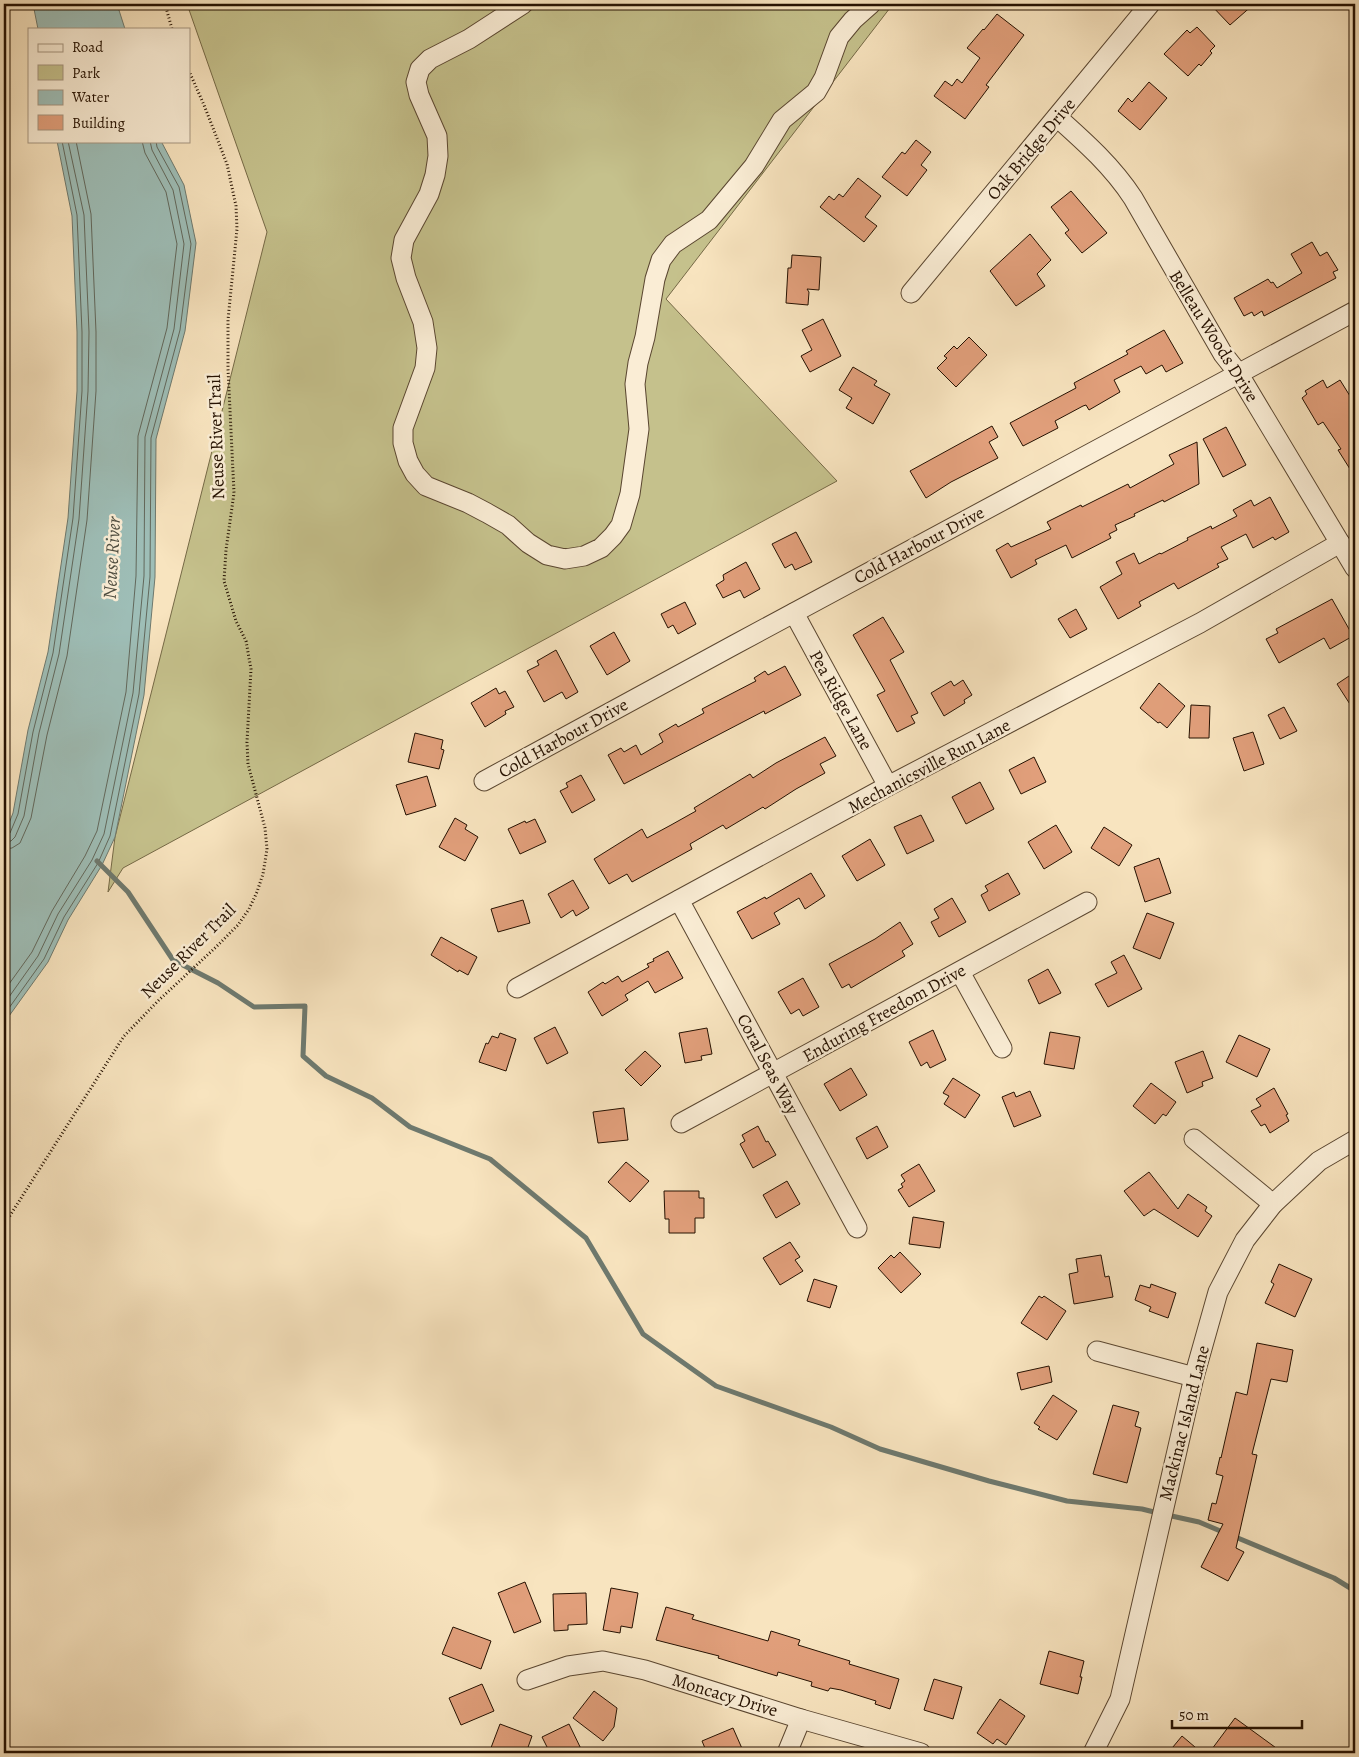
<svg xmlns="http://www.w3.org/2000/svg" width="1359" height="1757" viewBox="0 0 1359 1757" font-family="Alegreya,serif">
	<rect width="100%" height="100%" fill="#f8e4bf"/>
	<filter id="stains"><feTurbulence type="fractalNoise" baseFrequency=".004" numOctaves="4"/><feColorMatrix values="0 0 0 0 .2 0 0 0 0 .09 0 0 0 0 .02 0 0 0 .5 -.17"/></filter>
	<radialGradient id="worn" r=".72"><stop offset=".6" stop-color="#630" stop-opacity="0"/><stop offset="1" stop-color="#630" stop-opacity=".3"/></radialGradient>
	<path fill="#c5c18c" stroke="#756946" d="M187,4H893L666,299L837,481L123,868L108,892L115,837L267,232Z"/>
	<g fill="#9ebeb7" stroke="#6e796e">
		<path d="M33,4H117L125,29H38Z"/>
		<path d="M57,141H161L184,185L196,243L185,331L156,439L155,577L144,695L115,837L102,865L68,920L48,962L4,1023V836L13,813L28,730L48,652L68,518L77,391V332L72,216Z"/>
	</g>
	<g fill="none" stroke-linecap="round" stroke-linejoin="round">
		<g stroke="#62685c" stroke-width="1">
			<path d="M4,836L10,833L18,814L33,732L53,653L73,518L82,391V332L77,215L62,141"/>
			<path d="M4,842L11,841L15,837L24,816L39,733L59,654L79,519L88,391L89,332L84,215L68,141"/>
			<path d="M4,849L12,848L20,843L31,818L47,735L67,656L87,520L96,391V332L91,214L76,141"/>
			<path d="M4,991L32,952L52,911L85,856L97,831L126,692L136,576L138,436L167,328L177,244L166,192L145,153L142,141"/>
			<path d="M4,1004L38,956L58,914L92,860L104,834L133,693L144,576L145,437L174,329L184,244L173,190L152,150L150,141"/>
			<path d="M4,1015L44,959L64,917L98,863L110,836L139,694L150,577L151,438L180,330L191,244L179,187L157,147L156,141"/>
		</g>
		<g stroke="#6e796e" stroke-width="5">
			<path d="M97,861L128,892L173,960L218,983L254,1007L305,1006L303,1056L326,1076L372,1098L410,1127L490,1159L586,1238L643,1334L716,1386L831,1427L880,1449L989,1481L1067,1501L1142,1509L1158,1513"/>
			<path d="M1167,1515L1199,1522L1225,1533"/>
			<path d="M1233,1536L1334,1578L1355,1591"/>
		</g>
	</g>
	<g fill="#e19f7b" stroke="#251101">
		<path d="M1210,4H1254L1230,25Z"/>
		<path d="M997,14L1024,35L986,85L989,87L965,119L934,96L945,81L952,86L957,79L962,83L980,58L967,48L983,29L984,30Z"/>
		<path d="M1197,27L1215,46L1210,51L1212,53L1201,66L1199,64L1188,76L1164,54L1187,30L1190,33Z"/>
		<path d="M1149,82L1167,98L1140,130L1118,111L1128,98L1132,102Z"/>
		<path d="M916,140L931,152L921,165L927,170L907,196L882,177L902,152L905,154Z"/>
		<path d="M858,178L881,196L865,217L877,226L864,242L820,207L829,196L834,200L839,194L843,197Z"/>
		<path d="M1071,191L1107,233L1082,253L1065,233L1069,230L1051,207Z"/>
		<path d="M1030,234L1051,260L1037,274L1045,286L1016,306L990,271Z"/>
		<path d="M1312,242L1320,256L1327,252L1338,270L1333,272L1336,278L1264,316L1262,311L1254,316L1252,312L1244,316L1234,298L1268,279L1271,283L1273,282L1277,288L1302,273L1291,254Z"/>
		<path d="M792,255L821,257L819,290L807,289L809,292L808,305L786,303L788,268H791Z"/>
		<path d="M823,319L841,356L810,372L801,356L812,350L802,330Z"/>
		<path d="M1164,330L1183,363L1166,372L1162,365L1146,374L1141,366L1114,380L1120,392L1089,410L1086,405L1083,406L1055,421L1058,428L1023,446L1010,423L1076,388L1074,383L1128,354L1126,351Z"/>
		<path d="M969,337L987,355L956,387L937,368L947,358L944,356L954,346L957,349Z"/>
		<path d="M853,367L877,381L874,385L890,394L873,424L846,408L852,398L839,390Z"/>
		<path d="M1323,380L1327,388L1340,380L1355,404V477L1338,450L1341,449L1323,422L1318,425L1302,398L1307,394L1305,391Z"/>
		<path d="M992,426L998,437L989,442L998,458L951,482L926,498L910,471Z"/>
		<path d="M1226,427L1246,465L1223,477L1203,439Z"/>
		<path d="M1197,442L1199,484L1164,502L1163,500L1134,514L1135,516L1115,525L1117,530L1109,534L1111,538L1072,558L1066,545L1035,560L1037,564L1011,578L996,550L1008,543L1011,547L1051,529L1047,522L1081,505L1082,507L1128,484L1130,488L1174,464L1169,455Z"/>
		<path d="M1270,497L1289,532L1275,540L1273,537L1253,548L1246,534L1221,547L1228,559L1217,564L1219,567L1178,589L1174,583L1139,602L1141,606L1118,619L1100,587L1122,574L1116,562L1134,553L1139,564L1160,553L1161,554L1188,540L1187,538L1211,526L1212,529L1237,516L1233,510L1251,500L1254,506Z"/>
		<path d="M796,532L812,562L795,570L792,564L785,568L772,544Z"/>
		<path d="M746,562L760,589L744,598L740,590L723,598L716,585L724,580L723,575Z"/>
		<path d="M1332,599L1353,636L1330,649L1324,638L1279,663L1266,639L1278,633L1276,629Z"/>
		<path d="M685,602L696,624L678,634L673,625L668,628L661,614Z"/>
		<path d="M1076,609L1087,629L1070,638L1058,619Z"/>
		<path d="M883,617L904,652L890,660L918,713L911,716L915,723L897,732L877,695L885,691L853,635Z"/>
		<path d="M614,632L630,661L607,675L590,646Z"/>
		<path d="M556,650L578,692L566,699L562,692L544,702L527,671L539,665L537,661Z"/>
		<path d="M785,666L801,695L765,714L764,711L624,784L608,755L621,748L624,752L636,745L641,755L663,742L659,734L676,724L678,727L704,713L702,709L756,681L754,678L765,671L768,675Z"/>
		<path d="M1355,672V712L1337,684Z"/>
		<path d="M963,680L972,695L964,700L965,703L944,716L931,693L951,681L954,686Z"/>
		<path d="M1159,683L1185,706L1167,728L1160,722L1158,723L1140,708Z"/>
		<path d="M496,688L499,694L505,691L514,707L505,711L506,714L485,727L471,703Z"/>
		<path d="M1191,705L1210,706L1209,738H1189Z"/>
		<path d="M1284,707L1297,731L1280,739L1268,715Z"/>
		<path d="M1253,732L1264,764L1244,771L1233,738Z"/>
		<path d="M415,733L443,740L441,749L444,750L439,769L408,762Z"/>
		<path d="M825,737L836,756L820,764L825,773L796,789L765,809L763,807L726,829L723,825L690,844L692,849L632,882L627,874L609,884L594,859L642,829L647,838L671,825L696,811L694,808L750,774L753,778L776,763Z"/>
		<path d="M1034,757L1046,782L1021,794L1009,770Z"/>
		<path d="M581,775L595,800L572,813L560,791L568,787L566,783Z"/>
		<path d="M427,776L436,806L406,815L396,785Z"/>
		<path d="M980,782L994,809L966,824L952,797Z"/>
		<path d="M921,815L934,841L907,854L894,827Z"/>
		<path d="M455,818L467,825L465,829L478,837L465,861L439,847Z"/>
		<path d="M535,819L546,842L520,854L508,829L525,821L526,823Z"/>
		<path d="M1056,825L1072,852L1044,869L1028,842Z"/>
		<path d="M1104,827L1132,845L1119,866L1091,848Z"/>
		<path d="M870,839L885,865L857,881L842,856Z"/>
		<path d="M1159,858L1171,893L1145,902L1134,867Z"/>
		<path d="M811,873L825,896L805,909L799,898L774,913L780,924L752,939L737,912L765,897L766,899Z"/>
		<path d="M1008,873L1020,894L989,911L981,895L988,891L985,886Z"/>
		<path d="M573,880L589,908L576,916L573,910L561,918L548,894Z"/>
		<path d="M952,898L966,922L939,937L931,922L939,918L934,909Z"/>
		<path d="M523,900L530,923L498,932L491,909Z"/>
		<path d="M1147,913L1174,923L1160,959L1133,948Z"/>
		<path d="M900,922L913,944L902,951L905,956L851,988L849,984L842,988L829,964L875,939Z"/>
		<path d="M441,937L477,957L468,975L459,970L458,972L431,955Z"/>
		<path d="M668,951L683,978L655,993L648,981L625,995L628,1000L602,1016L588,992L603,982L605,984L618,976L622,982L649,967L647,964L654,961L653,959Z"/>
		<path d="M1124,955L1142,989L1108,1007L1095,984L1117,973L1111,962Z"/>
		<path d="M1048,969L1061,993L1039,1004L1028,980Z"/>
		<path d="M803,978L819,1007L803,1016L799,1009L791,1014L778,992Z"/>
		<path d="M555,1027L568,1053L547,1064L534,1038Z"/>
		<path d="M707,1028L712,1054L701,1056L702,1060L685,1063L679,1033Z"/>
		<path d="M933,1030L946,1060L930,1068L927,1062L921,1066L909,1042Z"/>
		<path d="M1050,1032L1080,1037L1074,1069L1044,1064Z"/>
		<path d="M500,1033L516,1039L506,1071L479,1062L486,1043L488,1044L492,1036L498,1038Z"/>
		<path d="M1239,1035L1270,1049L1257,1077L1226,1062Z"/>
		<path d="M645,1051L661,1066L641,1086L625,1070Z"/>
		<path d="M1203,1051L1213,1078L1202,1082L1203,1086L1187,1093L1175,1062Z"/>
		<path d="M851,1068L867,1095L840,1111L824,1084Z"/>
		<path d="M953,1078L980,1095L965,1118L944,1104L949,1096L943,1093Z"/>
		<path d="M1151,1083L1176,1102L1166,1116L1163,1114L1155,1124L1133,1106Z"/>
		<path d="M1274,1088L1288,1114L1286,1115L1289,1121L1270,1133L1265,1124L1261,1126L1251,1111L1261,1106L1256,1099Z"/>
		<path d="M1030,1091L1041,1116L1014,1127L1002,1097L1014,1092L1016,1097Z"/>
		<path d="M624,1108L628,1140L598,1143L593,1112Z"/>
		<path d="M758,1126L766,1142L768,1141L776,1155L753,1168L740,1144L745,1141L742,1135Z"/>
		<path d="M877,1126L888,1147L867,1159L856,1138Z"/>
		<path d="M626,1162L649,1181L630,1202L608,1182Z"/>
		<path d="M919,1164L935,1191L909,1207L898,1190L903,1187L901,1184L905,1181L901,1175Z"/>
		<path d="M1149,1172L1178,1209L1188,1194L1207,1207L1205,1211L1212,1216L1198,1237L1154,1209L1144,1216L1124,1191Z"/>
		<path d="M787,1181L800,1204L776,1218L763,1195Z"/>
		<path d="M664,1191H699V1198H704V1218H695V1233H669V1219H665Z"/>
		<path d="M913,1217L944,1222L940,1248L909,1244Z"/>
		<path d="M790,1242L800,1257L795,1260L803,1271L780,1285L763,1258Z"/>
		<path d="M900,1252L921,1274L901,1293L878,1268L891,1255L894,1258Z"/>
		<path d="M1101,1255L1105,1277L1109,1276L1113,1297L1074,1304L1069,1274L1078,1272L1076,1259Z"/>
		<path d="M1279,1264L1312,1279L1295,1317L1265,1303L1274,1284L1271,1282Z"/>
		<path d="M814,1279L837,1286L830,1308L807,1301Z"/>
		<path d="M1151,1284L1176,1293L1168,1318L1149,1311L1151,1307L1135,1300L1140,1285L1150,1288Z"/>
		<path d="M1039,1296L1042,1298L1044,1296L1066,1311L1047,1340L1021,1323Z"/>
		<path d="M1257,1343L1293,1350L1287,1382L1271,1379L1252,1454L1257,1455L1236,1548L1244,1552L1228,1581L1201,1567L1223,1524L1208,1520L1212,1503L1216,1504L1223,1476L1216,1474L1220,1457L1221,1458L1236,1392L1247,1395Z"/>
		<path d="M1049,1366L1052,1382L1021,1390L1017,1373Z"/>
		<path d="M1053,1395L1077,1411L1057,1440L1038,1429L1040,1427L1034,1423Z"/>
		<path d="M1113,1405L1139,1412L1135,1426L1141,1428L1127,1483L1093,1474Z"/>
		<path d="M525,1582L541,1622L514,1633L498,1593Z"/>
		<path d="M611,1588L638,1593L632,1628L621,1626L620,1633L603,1630Z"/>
		<path d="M586,1593L587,1624L568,1625V1630L554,1631L553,1594Z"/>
		<path d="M666,1607L694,1615L692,1619L768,1641L771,1631L800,1640L798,1645L850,1661L849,1664L899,1679L890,1709L875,1704L876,1701L841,1690L830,1688L828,1691L811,1686L812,1682L778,1672L777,1676L718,1658L719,1656L656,1640Z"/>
		<path d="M453,1627L491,1641L481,1669L442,1654Z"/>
		<path d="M1049,1651L1084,1661L1080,1677H1082L1078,1694L1040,1684Z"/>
		<path d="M934,1679L962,1687L953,1719L924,1710Z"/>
		<path d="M482,1684L494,1711L461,1725L449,1698Z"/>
		<path d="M594,1691L617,1708L614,1727L603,1741L573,1718Z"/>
		<path d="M1000,1699L1025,1716L1006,1745L997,1739L993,1744L977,1733Z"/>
		<path d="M1235,1718L1283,1753H1209Z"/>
		<path d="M500,1724L532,1736L526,1753H489Z"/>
		<path d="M569,1724L583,1753H550L542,1737Z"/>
		<path d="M733,1728L744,1753H707L702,1741Z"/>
		<path d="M1182,1736L1202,1753H1168Z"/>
	</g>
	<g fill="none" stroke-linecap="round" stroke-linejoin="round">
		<defs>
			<g id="minor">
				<path d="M523,4L469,39L430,59L420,69L416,82L419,95L437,136L438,156L435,175L429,194L404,240L401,258L406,278L423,322L427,348L425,368L403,428V443L408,461L415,474L426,486L468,503L487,513L508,525L528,543L547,555L565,559L584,556L601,548L613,536L621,525L630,494L639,429L635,384L638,363L645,337L655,279L661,260L673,244L709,220L754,166L782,120L816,92L824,78L839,37L853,20L871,4"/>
				<path d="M1057,117C1085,142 1112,166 1133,198L1223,354L1238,373L1355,568"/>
				<path d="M911,293L1150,4"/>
				<path d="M794,613L888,786"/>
				<path d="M484,781L734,645L1355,311"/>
				<path d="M679,900L857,1228"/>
				<path d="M960,972L1002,1048"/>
				<path d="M517,988L888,786L1200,623L1340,543"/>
				<path d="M681,1123L1087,902"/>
				<path d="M1194,1139L1273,1204"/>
				<path d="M1097,1351L1194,1377"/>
				<path d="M527,1680L568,1666L603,1661L645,1670L801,1719L921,1753"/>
				<path d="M787,1753L801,1719"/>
				<path d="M1093,1753L1120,1699L1194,1377L1218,1292L1245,1240L1273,1204L1319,1161L1355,1140"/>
			</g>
		</defs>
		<use href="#minor" stroke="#5a4630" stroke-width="21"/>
		<g stroke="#251101" stroke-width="3" stroke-dasharray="1 2.5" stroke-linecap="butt">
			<path d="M165,4L172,29"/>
			<path d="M4,1225L124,1036L159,1000L216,947L238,925L249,909L257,892L263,874L267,849L265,828L248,764L247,742L251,669L246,641L236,621L224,581L226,550L234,493L228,369V320L237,229L236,206L227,164L204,105L189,71"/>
		</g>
		<use href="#minor" stroke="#faedd5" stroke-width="19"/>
	</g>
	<g text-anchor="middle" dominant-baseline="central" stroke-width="5" stroke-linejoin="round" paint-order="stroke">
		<g font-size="18" fill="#251101" stroke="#faedd5">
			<text transform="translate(1031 149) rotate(-50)">Oak Bridge Drive</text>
			<text transform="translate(1214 336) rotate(58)">Belleau Woods Drive</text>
			<text transform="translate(216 437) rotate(-92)">Neuse River Trail</text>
			<text transform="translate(919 545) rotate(-28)">Cold Harbour Drive</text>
			<text transform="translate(841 700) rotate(61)">Pea Ridge Lane</text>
			<text transform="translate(563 738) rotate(-29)">Cold Harbour Drive</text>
			<text transform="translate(929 766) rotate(-28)">Mechanicsville Run Lane</text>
			<text transform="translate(188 951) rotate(-45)">Neuse River Trail</text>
			<text transform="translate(884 1013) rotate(-29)">Enduring Freedom Drive</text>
			<text transform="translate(768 1064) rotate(62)">Coral Seas Way</text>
			<text transform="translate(1184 1423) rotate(-76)">Mackinac Island Lane</text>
			<text transform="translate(725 1695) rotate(17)">Moncacy Drive</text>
		</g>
		<g font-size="19" font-style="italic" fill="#4f4e41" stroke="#faedd5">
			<text transform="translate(112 558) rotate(-87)">Neuse River</text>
		</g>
	</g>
	<rect width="1359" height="1757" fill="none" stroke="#f8e4bf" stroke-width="20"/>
	<rect x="5" y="5" width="1349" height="1747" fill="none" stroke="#251101" stroke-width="2.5"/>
	<rect x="10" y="10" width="1339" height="1737" fill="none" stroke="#251101"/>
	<rect x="28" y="28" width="162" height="115" fill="#faedd5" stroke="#a59580"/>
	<rect x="38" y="44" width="25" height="8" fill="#faedd5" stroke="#a59580"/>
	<text x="72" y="52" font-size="15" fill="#251101">Road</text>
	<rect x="38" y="65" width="25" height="15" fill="#c5c18c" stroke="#a59580"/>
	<text x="72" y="78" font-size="15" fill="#251101">Park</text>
	<rect x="38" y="90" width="25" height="15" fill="#9ebeb7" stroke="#a59580"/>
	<text x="72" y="102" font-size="15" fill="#251101">Water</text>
	<rect x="38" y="115" width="25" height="15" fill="#e19f7b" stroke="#a59580"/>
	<text x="72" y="128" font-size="15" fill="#251101">Building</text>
	<path d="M1172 1720v8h130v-8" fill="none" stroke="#251101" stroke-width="2.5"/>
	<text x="1179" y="1720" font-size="15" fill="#251101" stroke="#faedd5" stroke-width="4" paint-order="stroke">50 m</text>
	<rect width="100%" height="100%" filter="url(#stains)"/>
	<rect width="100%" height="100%" fill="url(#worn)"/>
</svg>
